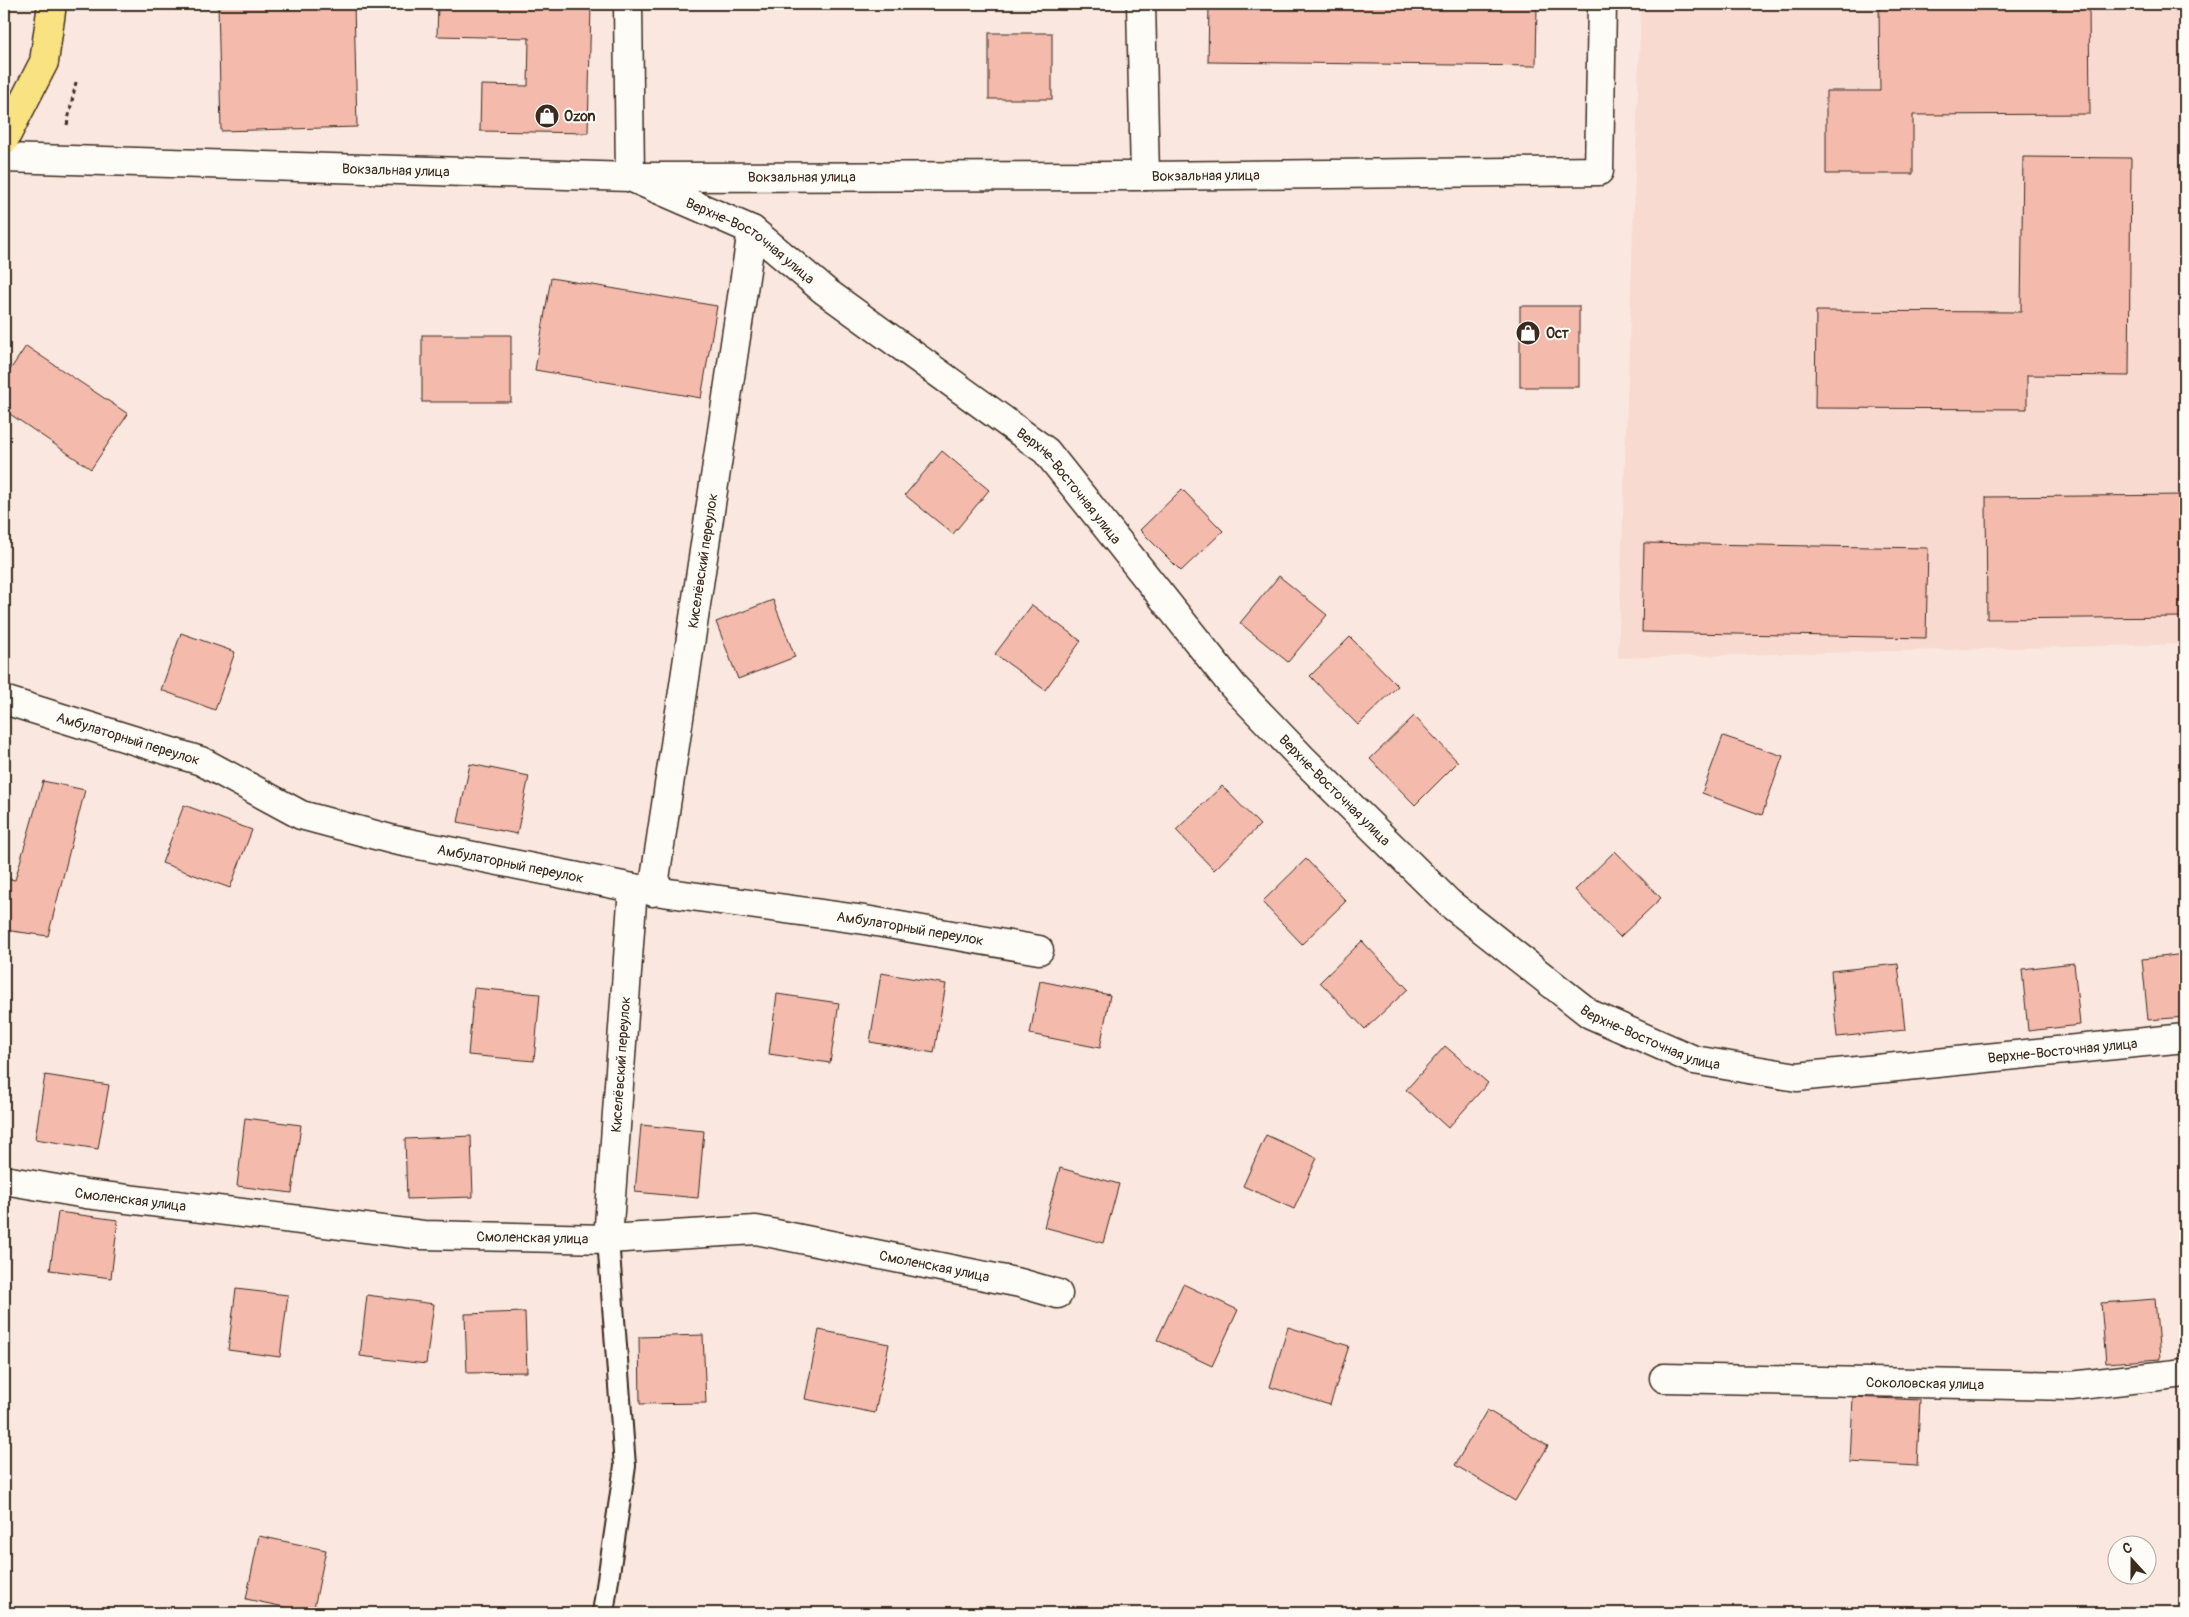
<svg xmlns="http://www.w3.org/2000/svg" width="2189" height="1617" viewBox="0 0 2189 1617" font-family="Pangolin,sans-serif">
	<rect width="100%" height="100%" fill="#fae8e0"/>
	<filter id="ink" filterUnits="userSpaceOnUse"><feTurbulence type="fractalNoise" baseFrequency=".02" numOctaves="2"/><feDisplacementMap in="SourceGraphic" scale="10" xChannelSelector="R" yChannelSelector="G"/><feConvolveMatrix kernelMatrix="1 2 1 2 8 2 1 2 1" color-interpolation-filters="sRGB"/></filter>
	<g filter="url(#ink)">
		<path fill="#f8dad0" d="M1641,4H2185V644L1618,658Z"/>
		<g fill="#f4baac" stroke="#3b2a1e">
			<path d="M218,4H354L357,127L221,131Z"/>
			<path d="M438,4H591L588,133L480,131L481,85L528,86L529,38L437,36Z"/>
			<path d="M1209,4H1537L1536,66L1208,62Z"/>
			<path d="M1879,4H2089L2090,114L1913,115V174H1826V91H1880Z"/>
			<rect x="989" y="33" width="63" height="66"/>
			<path d="M2023,157L2131,158L2129,376L2027,375V409L1815,408L1816,311L2021,312Z"/>
			<path d="M551,278L717,306L701,398L535,370Z"/>
			<rect x="1520" y="306" width="59" height="81"/>
			<rect x="422" y="335" width="89" height="67"/>
			<path d="M26,346L128,414L91,469L4,410V379Z"/>
			<path d="M942,451L989,490L953,534L905,495Z"/>
			<path d="M1182,489L1223,531L1181,571L1140,530Z"/>
			<path d="M2185,495V617L1987,619L1986,497Z"/>
			<path d="M1644,543L1928,548L1926,638L1642,632Z"/>
			<path d="M1279,576L1327,615L1288,662L1240,623Z"/>
			<path d="M773,600L795,657L738,679L716,622Z"/>
			<path d="M1032,605L1081,641L1045,690L995,654Z"/>
			<path d="M181,633L235,652L215,710L161,690Z"/>
			<path d="M1350,637L1398,686L1358,725L1310,676Z"/>
			<path d="M1414,716L1458,762L1415,805L1370,759Z"/>
			<path d="M1723,736L1783,756L1762,815L1702,793Z"/>
			<path d="M470,764L529,776L517,834L458,822Z"/>
			<path d="M43,781L85,790L48,936L4,930V878L15,880Z"/>
			<path d="M1222,786L1260,825L1214,870L1176,830Z"/>
			<path d="M184,805L252,830L230,888L162,863Z"/>
			<path d="M1615,851L1661,898L1620,937L1575,890Z"/>
			<path d="M1306,859L1346,901L1302,944L1262,902Z"/>
			<path d="M1362,941L1408,989L1365,1029L1320,982Z"/>
			<path d="M2185,954V1017L2148,1020L2142,959Z"/>
			<path d="M2074,963L2080,1025L2028,1031L2022,969Z"/>
			<path d="M1898,964L1905,1030L1837,1037L1831,971Z"/>
			<path d="M881,973L946,984L934,1053L870,1042Z"/>
			<path d="M1040,981L1110,995L1100,1048L1030,1034Z"/>
			<path d="M474,988L540,994L534,1061L468,1055Z"/>
			<path d="M777,994L839,1003L830,1063L769,1054Z"/>
			<path d="M1445,1046L1488,1083L1448,1128L1406,1090Z"/>
			<path d="M45,1075L109,1085L98,1149L35,1139Z"/>
			<path d="M245,1118L301,1125L292,1193L237,1186Z"/>
			<path d="M641,1125L704,1131L698,1198L635,1192Z"/>
			<path d="M1266,1135L1317,1158L1294,1209L1243,1186Z"/>
			<path d="M471,1136L473,1197L407,1199L405,1139Z"/>
			<path d="M2183,1143H2185V1167Z"/>
			<path d="M1060,1168L1119,1184L1103,1243L1044,1227Z"/>
			<path d="M58,1212L118,1220L111,1278L50,1270Z"/>
			<path d="M1183,1284L1238,1310L1212,1366L1157,1340Z"/>
			<path d="M236,1289L288,1295L280,1357L228,1350Z"/>
			<path d="M367,1295L434,1304L426,1364L360,1356Z"/>
			<path d="M2155,1299L2160,1359L2106,1363L2101,1303Z"/>
			<path d="M525,1312L527,1372L467,1373L465,1314Z"/>
			<path d="M1288,1327L1349,1346L1330,1405L1270,1387Z"/>
			<path d="M819,1330L889,1344L875,1413L805,1399Z"/>
			<path d="M703,1335L706,1403L640,1404L639,1337Z"/>
			<path d="M1853,1397L1920,1400L1917,1466L1850,1462Z"/>
			<path d="M1487,1410L1548,1446L1515,1501L1455,1465Z"/>
			<path d="M259,1536L326,1550L313,1613L246,1599Z"/>
		</g>
		<g fill="none" stroke-linecap="round" stroke-linejoin="round">
			<defs>
				<path id="lane" d="M603,1613L625,1466L608,1239"/>
				<g id="street">
					<path id="s1" d="M628,4L630,177L752,230L825,291L1046,451L1233,686L1302,758L1449,903L1590,1014L1694,1060L1797,1077L2185,1038"/>
					<path d="M1141,4L1145,176"/>
					<path id="s2" d="M4,158L630,177L1145,176L1599,171L1602,4"/>
					<path id="s3" d="M4,700L201,761L301,815L394,840L633,888L865,920L1039,950"/>
					<path id="s4" d="M653,892L752,230"/>
					<path id="s5" d="M4,1180L86,1194L423,1235L608,1239L756,1230L1020,1283L1058,1294"/>
					<path id="s6" d="M608,1239L633,888"/>
					<path id="s7" d="M1664,1378L2071,1386L2185,1373"/>
				</g>
				<path id="primary" d="M4,140L44,62L52,4"/>
			</defs>
			<use href="#lane" stroke="#3b2a1e" stroke-width="24"/>
			<use href="#street" stroke="#3b2a1e" stroke-width="31"/>
			<use href="#primary" stroke="#3b2a1e" stroke-width="31"/>
			<path stroke="#3b2a1e" stroke-width="3" stroke-dasharray="4 4" stroke-linecap="butt" d="M67,125L76,82"/>
			<use href="#lane" stroke="#fdfcf7" stroke-width="20"/>
			<use href="#street" stroke="#fdfcf7" stroke-width="28"/>
			<use href="#primary" stroke="#f8e281" stroke-width="28"/>
		</g>
	</g>
	<defs>
		<symbol id="shop-disc" viewBox="-11 -11 22 22"><circle r="9.5" fill="#3b2a1e" stroke="#fdfcf7"/><path d="M-5-2.5h2.3a2.7 3.5 0 0 1 5.4 0H5L5.5 6h-11ZM-1.5-2.5h3a1.5 2.3 0 0 0-3 0Z" fill="#fff"/></symbol>
	</defs>
	<g fill-rule="evenodd">
		<use href="#shop-disc" x="533" y="102" width="28" height="28"/>
		<use href="#shop-disc" x="1514" y="319" width="28" height="28"/>
	</g>
	<g text-anchor="middle" dominant-baseline="central" stroke-width="4" stroke-linejoin="round" paint-order="stroke">
		<g font-size="14" font-weight="bold" fill="#3b2a1e" stroke="#fdfcf7" text-anchor="start">
			<text x="564" y="116">Ozon</text>
			<text x="1546" y="333">Ост</text>
		</g>
		<g font-size="14" fill="#3b2a1e" stroke="#fdfcf7">
			<text stroke="none"><textPath href="#s2" startOffset="392">Вокзальная улица</textPath></text>
			<text stroke="none"><textPath href="#s2" startOffset="1202">Вокзальная улица</textPath></text>
			<text stroke="none"><textPath href="#s2" startOffset="798">Вокзальная улица</textPath></text>
			<text stroke="none"><textPath href="#s1" startOffset="310">Верхне-Восточная улица</textPath></text>
			<text stroke="none"><textPath href="#s1" startOffset="715">Верхне-Восточная улица</textPath></text>
			<text stroke="none"><textPath href="#s4" startOffset="335">Киселёвский переулок</textPath></text>
			<text stroke="none"><textPath href="#s3" startOffset="130">Амбулаторный переулок</textPath></text>
			<text stroke="none"><textPath href="#s1" startOffset="1120">Верхне-Восточная улица</textPath></text>
			<text stroke="none"><textPath href="#s3" startOffset="535">Амбулаторный переулок</textPath></text>
			<text stroke="none"><textPath href="#s3" startOffset="940">Амбулаторный переулок</textPath></text>
			<text stroke="none"><textPath href="#s1" startOffset="1525">Верхне-Восточная улица</textPath></text>
			<text stroke="none"><textPath href="#s1" startOffset="1945">Верхне-Восточная улица</textPath></text>
			<text stroke="none"><textPath href="#s6" startOffset="175">Киселёвский переулок</textPath></text>
			<text stroke="none"><textPath href="#s5" startOffset="128">Смоленская улица</textPath></text>
			<text stroke="none"><textPath href="#s5" startOffset="532">Смоленская улица</textPath></text>
			<text stroke="none"><textPath href="#s5" startOffset="938">Смоленская улица</textPath></text>
			<text stroke="none"><textPath href="#s7" startOffset="261">Соколовская улица</textPath></text>
		</g>
	</g>
	<rect width="2189" height="1617" fill="none" stroke="#fdfcf7" stroke-width="20"/>
	<rect x="10" y="10" width="2169" height="1597" fill="none" stroke="#3b2a1e" stroke-width="2" filter="url(#ink)"/>
	<g transform="translate(2132 1560) rotate(339)"><circle r="24" fill="#fdfcf7" stroke="#afa8a0"/>
	<path d="M0-4L9 19L0 12L-9 19Z" fill="#3b2a1e"/>
	<text y="-8" font-size="14" font-weight="bold" text-anchor="middle" fill="#3b2a1e">С</text>
	</g>
</svg>
